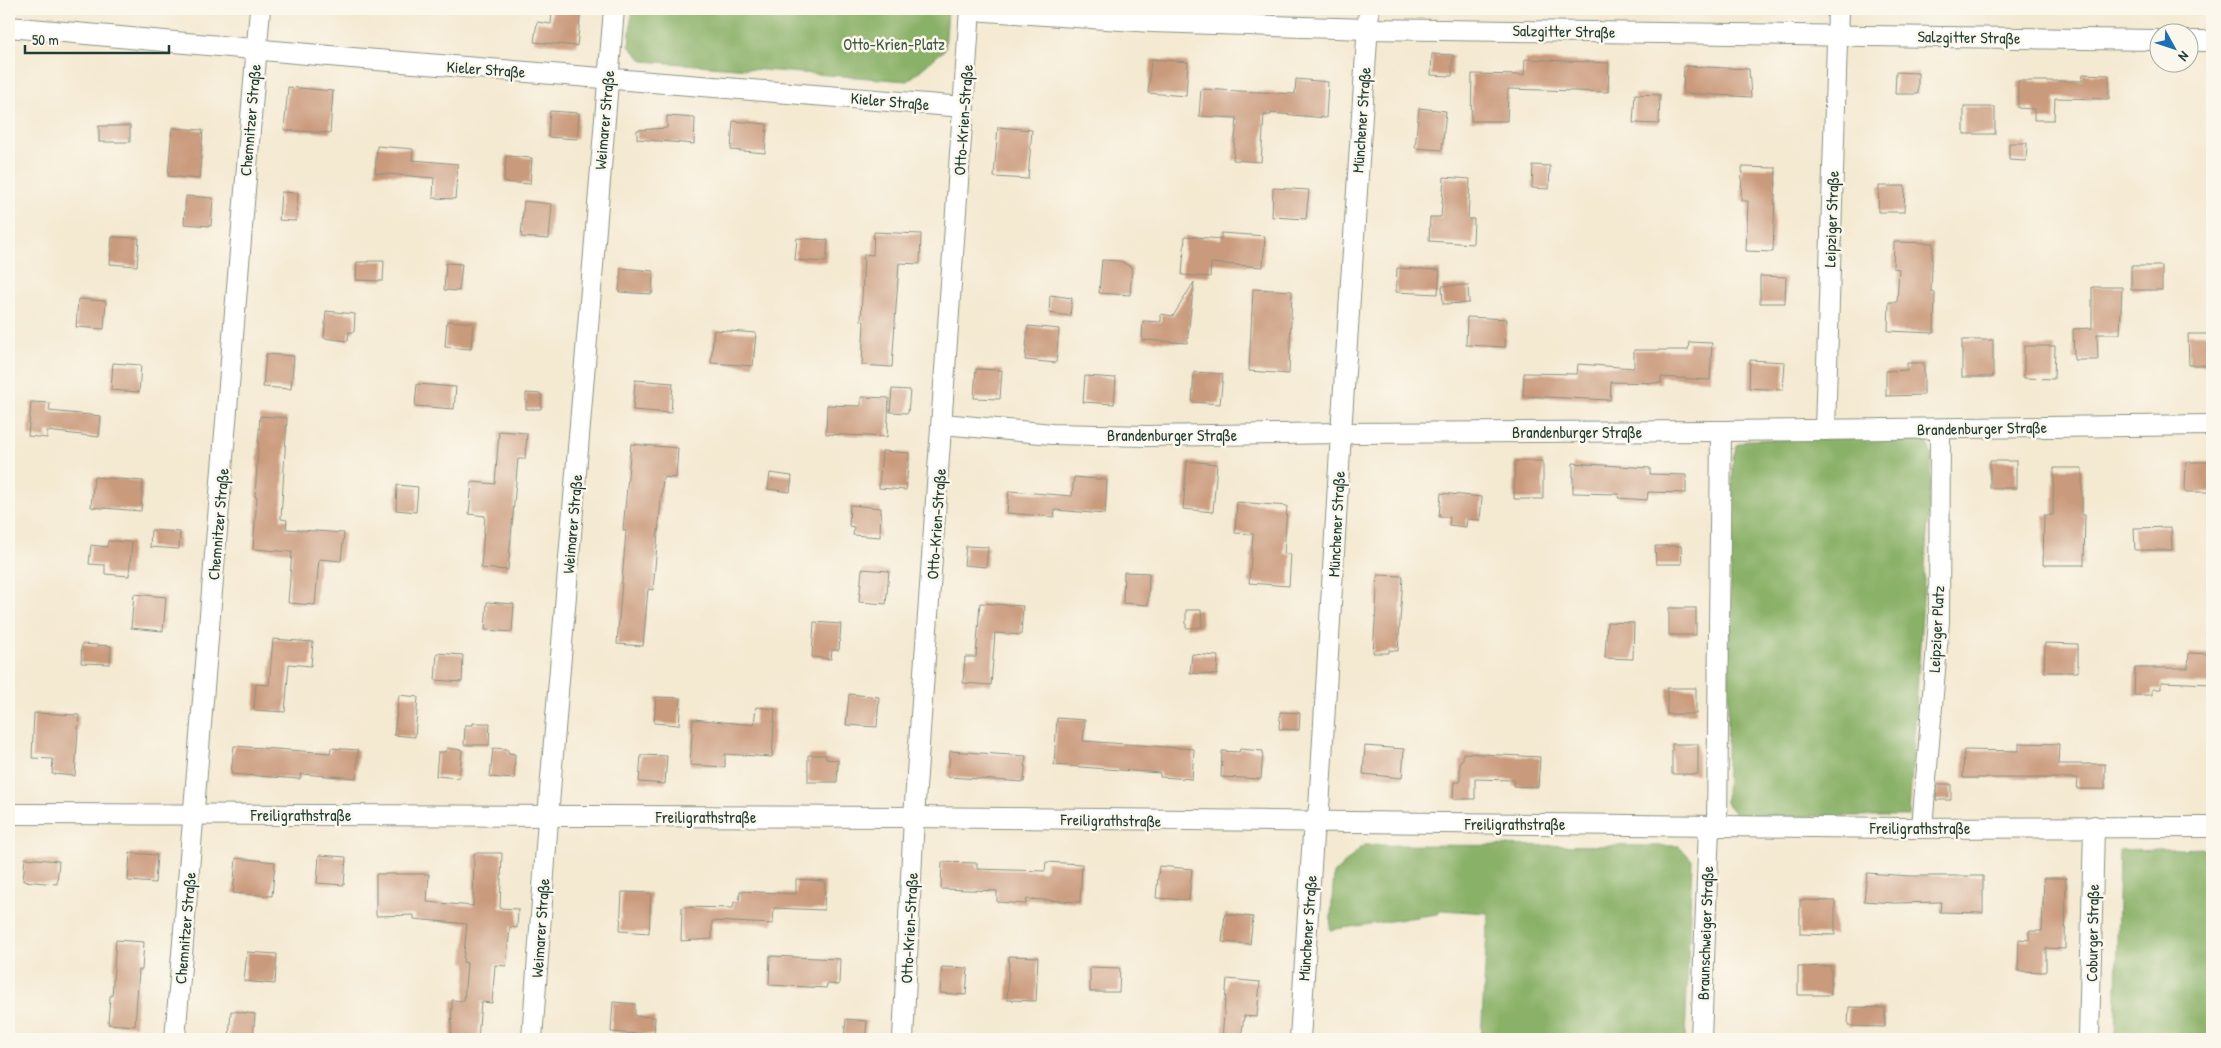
<svg xmlns="http://www.w3.org/2000/svg" width="2221" height="1048" viewBox="0 0 2221 1048" font-family="'Patrick Hand',sans-serif">
	<rect width="100%" height="100%" fill="#fbf7ec"/>
	<filter id="ink" filterUnits="userSpaceOnUse"><feTurbulence type="fractalNoise" baseFrequency=".02" numOctaves="2"/><feDisplacementMap in="SourceGraphic" scale="10" xChannelSelector="R" yChannelSelector="G"/><feConvolveMatrix kernelMatrix="1 2 1 2 8 2 1 2 1" color-interpolation-filters="sRGB"/></filter>
	<filter id="wash" filterUnits="userSpaceOnUse"><feTurbulence type="fractalNoise" baseFrequency=".0096" numOctaves="4" result="noise"/><feDisplacementMap in="SourceGraphic" scale="20" xChannelSelector="R" yChannelSelector="G"/><feGaussianBlur stdDeviation="1.12" result="paint"/><feColorMatrix in="noise" values="0 0 0 0 0 0 0 0 0 0 0 0 0 0 0 0 0 1.4 0 .05"/><feComposite in="paint" operator="in"/></filter>
	<g filter="url(#wash)">
		<rect width="100%" height="100%" fill="#f4e9d1"/>
		<g fill="#8ab167" stroke="#54774e">
			<path d="M632,9H948L945,49L908,81L643,61L629,46Z"/>
			<path d="M1918,437L1928,443L1932,458L1909,816H1737L1726,803L1733,457L1737,445L1748,440Z"/>
			<path d="M1364,845L1679,846L1692,860L1685,1039H1481L1488,913L1441,910L1437,914L1330,930L1334,873Z"/>
			<path d="M2212,848V1039H2115L2119,850Z"/>
		</g>
		<g id="blocks">
			<g fill="#ca9a7c">
				<path d="M552,9H581L577,46L534,42L537,22L551,24Z"/>
				<path d="M1432,54L1453,55L1452,76L1431,75Z"/>
				<path d="M1151,59L1188,62L1186,96L1148,93Z"/>
				<path d="M1525,59L1609,63L1608,92L1508,89L1507,121H1471L1472,74L1524,75Z"/>
				<path d="M1684,66L1749,69L1751,97L1683,93Z"/>
				<path d="M1896,72L1918,73V94H1895Z"/>
				<path d="M2083,74L2109,75V99L2055,98L2054,120H2034V109L2018,108V81H2082Z"/>
				<path d="M1296,79L1328,82L1326,118L1271,113V115H1264L1261,162L1233,160L1237,118L1199,116L1201,89L1295,94Z"/>
				<path d="M288,87L333,91L330,133L284,130Z"/>
				<path d="M1635,94L1660,95L1659,124L1633,123Z"/>
				<rect x="1964" y="107" width="31" height="27"/>
				<path d="M1419,108L1446,111L1442,150L1415,148Z"/>
				<path d="M550,111L579,113L577,139L548,137Z"/>
				<path d="M667,116L695,118L694,144L637,139V130L667,128Z"/>
				<path d="M733,121L767,124L765,153L731,150Z"/>
				<rect x="99" y="126" width="31" height="16"/>
				<path d="M998,127L1032,130L1028,179L994,177Z"/>
				<path d="M172,128L203,130L199,179L168,176Z"/>
				<path d="M2009,143H2027L2026,161L2009,160Z"/>
				<path d="M377,146L413,149L412,160L458,164L455,199L433,198L434,178L375,173Z"/>
				<path d="M506,156L532,158L530,184L504,182Z"/>
				<path d="M1533,165L1550,166L1549,189L1532,188Z"/>
				<path d="M1742,167L1776,168L1773,252L1746,251L1748,201H1741Z"/>
				<path d="M1444,177L1470,179L1468,219H1474L1473,244L1429,241L1430,217H1441Z"/>
				<path d="M1879,186H1905L1904,212H1878Z"/>
				<path d="M1273,188L1309,190L1306,219L1272,217Z"/>
				<path d="M281,192L298,193L296,221L279,220Z"/>
				<path d="M186,196L213,198L211,226L184,224Z"/>
				<path d="M524,201L552,204L549,239L521,237Z"/>
				<path d="M874,232L921,234L920,264L899,263L892,367L862,365L864,321L861,320L864,254L873,255Z"/>
				<path d="M1221,233L1265,236L1263,267L1211,263L1210,277L1182,275L1185,236L1221,239Z"/>
				<path d="M112,237L139,238L137,266L110,264Z"/>
				<path d="M797,238L828,240L826,262L795,260Z"/>
				<path d="M1894,242L1933,243L1931,291L1935,292L1934,333L1888,331L1889,302H1897L1899,269L1893,268Z"/>
				<path d="M1102,260L1121,261L1132,268L1130,295L1099,293Z"/>
				<path d="M368,261H384L383,281L356,280L357,262H368Z"/>
				<path d="M446,263L462,264L459,291L444,290Z"/>
				<rect x="2131" y="266" width="31" height="24"/>
				<path d="M621,268L653,271L652,294L619,292Z"/>
				<path d="M1397,268L1440,270L1438,294L1396,292Z"/>
				<path d="M1760,276L1786,277L1785,303H1760Z"/>
				<path d="M1194,282L1187,343L1142,340L1143,321L1161,322V314L1173,316Z"/>
				<path d="M1468,285L1469,303L1443,304L1442,286Z"/>
				<path d="M2092,287H2122L2120,334H2097L2098,360H2074L2073,329L2092,328Z"/>
				<path d="M1253,289L1292,291L1289,374L1249,371Z"/>
				<path d="M1050,295L1072,298L1070,316L1049,313Z"/>
				<path d="M78,299L106,301L104,329L76,327Z"/>
				<path d="M326,311L355,314L354,332H349L348,341L324,338Z"/>
				<path d="M1467,317L1507,319L1505,347L1466,345Z"/>
				<path d="M447,321L473,323L471,349L445,347Z"/>
				<path d="M1028,326L1059,329L1056,363L1025,360Z"/>
				<path d="M714,330L756,333L753,366L711,363Z"/>
				<path d="M2188,334H2212V365H2189Z"/>
				<rect x="1962" y="340" width="31" height="37"/>
				<path d="M1689,342L1712,343L1710,380L1661,377V383L1611,382L1610,400L1523,396L1524,373L1577,374L1578,364L1634,368V350H1688Z"/>
				<path d="M2024,346H2055L2054,379L2024,378Z"/>
				<path d="M266,354L294,356L291,389L263,387Z"/>
				<path d="M1750,360L1785,362L1783,390L1749,388Z"/>
				<path d="M113,363L141,365L139,392L111,390Z"/>
				<path d="M1907,363H1924V395L1886,396V371L1907,370Z"/>
				<path d="M976,369L1002,370L1000,399L974,398Z"/>
				<path d="M1194,372L1223,374L1220,404L1192,402Z"/>
				<path d="M1085,376L1116,378L1114,404L1083,402Z"/>
				<path d="M635,380L673,383L671,413L633,410Z"/>
				<path d="M417,384L456,387L454,409L415,406Z"/>
				<path d="M892,389L910,390L908,413L890,412Z"/>
				<path d="M526,393L541,394V409H526Z"/>
				<path d="M861,397L889,398L887,437L826,434L827,405L861,406Z"/>
				<path d="M31,402L50,403L49,411L101,416L99,437L47,431V438L28,436Z"/>
				<path d="M260,416L287,418L281,519L287,520L286,529L344,533L341,561L319,559L315,605L288,603L292,552L253,549L257,497H255Z"/>
				<path d="M499,431L527,433L525,459H518L508,570L481,568L485,516L469,514L472,482L495,484Z"/>
				<path d="M631,444L678,448L676,478L663,477L653,590L648,589L643,646L617,644L626,531L623,530Z"/>
				<path d="M882,451L909,453L906,490L879,488Z"/>
				<path d="M1187,461L1217,464L1213,512L1183,509Z"/>
				<path d="M1515,461H1543V499H1514Z"/>
				<rect x="1990" y="461" width="26" height="27"/>
				<path d="M2186,462H2212V492H2185Z"/>
				<path d="M1573,463L1650,468V474L1686,475V493L1648,492L1647,500L1618,498L1619,494L1573,493Z"/>
				<path d="M2054,468H2082V515H2085L2084,565H2043L2044,515H2053Z"/>
				<path d="M770,473L792,476L790,492L768,489Z"/>
				<path d="M94,477L143,481L141,511L91,507Z"/>
				<path d="M1074,477L1107,480L1105,514L1055,510L1054,517L1007,513L1009,491L1072,496Z"/>
				<path d="M397,485L418,487L416,512L396,510Z"/>
				<path d="M1441,493L1482,497L1480,520L1467,519L1466,527L1449,525L1450,517H1439Z"/>
				<path d="M1237,502L1287,506L1284,554H1291L1289,586L1249,583L1253,534L1235,533Z"/>
				<path d="M850,505L881,508L880,537L853,535L854,527L849,526Z"/>
				<path d="M2171,527L2172,550H2135L2134,528Z"/>
				<path d="M151,530L180,532L179,549L150,547Z"/>
				<path d="M108,541L132,542L129,576L105,574V565L89,564L91,545L107,547Z"/>
				<path d="M966,546L988,547L986,567L964,565Z"/>
				<path d="M1655,546H1681L1682,564H1656Z"/>
				<path d="M862,569L889,571L886,604L859,602Z"/>
				<path d="M1124,572L1149,573L1148,605L1123,603Z"/>
				<path d="M1378,575L1403,576L1398,651L1389,650V653H1373Z"/>
				<path d="M134,594L166,597L163,631L131,628Z"/>
				<path d="M487,602L514,604L512,632L485,630Z"/>
				<path d="M980,603L1023,606L1021,635L995,633L991,685L963,683L965,657H976Z"/>
				<rect x="1669" y="608" width="27" height="27"/>
				<path d="M1186,610H1201L1202,627L1186,628Z"/>
				<path d="M814,622L841,624L839,650H832L831,659L812,657Z"/>
				<path d="M1607,622L1634,623L1633,659L1605,658Z"/>
				<path d="M273,639L313,642L311,666L289,664L285,712L254,710L256,684L269,685Z"/>
				<path d="M2045,643L2078,644V672H2044Z"/>
				<path d="M82,644L111,646L110,664L81,663Z"/>
				<path d="M437,653L463,655L462,682L435,680Z"/>
				<path d="M2189,653L2212,654V684L2161,682V689H2152V695H2134L2135,668H2188Z"/>
				<path d="M1192,654L1218,656L1217,675L1190,673Z"/>
				<rect x="1667" y="688" width="29" height="26"/>
				<path d="M849,694L879,697L877,727L846,725Z"/>
				<path d="M399,695L418,697L415,737L394,735Z"/>
				<path d="M656,697L681,698L679,725L654,723Z"/>
				<path d="M756,707L775,709L772,757L725,754V767L690,765L693,719L754,725Z"/>
				<path d="M1280,712L1300,713L1299,730L1279,729Z"/>
				<path d="M34,713L79,715L75,776L52,774L53,759L32,758Z"/>
				<path d="M1057,718L1085,720L1083,741L1194,749L1192,779L1160,777V773L1054,765Z"/>
				<path d="M473,723H490L489,745H464L465,725H473Z"/>
				<path d="M2019,743L2059,744L2058,764H2105V789H2077L2078,778H1963L1964,750L2019,751Z"/>
				<rect x="1672" y="744" width="26" height="30"/>
				<path d="M234,746L330,753L331,748L358,750L356,778L301,774L300,779L231,774Z"/>
				<path d="M1365,746L1404,749L1402,778L1363,774Z"/>
				<path d="M447,748L462,750L459,778L436,776L438,752H445Z"/>
				<path d="M493,748L507,749L509,753L515,754L514,779L490,777Z"/>
				<path d="M1240,749L1263,751L1261,779L1221,777L1222,751L1239,752Z"/>
				<path d="M950,751L1026,756L1024,782L948,777Z"/>
				<path d="M1463,753L1540,757L1538,787L1513,786L1514,780L1475,779V799H1453L1454,782H1460V761L1463,759Z"/>
				<path d="M641,755L667,756L665,784L639,782Z"/>
				<path d="M808,755H826V759L838,760L837,782H808Z"/>
				<path d="M1938,784H1951V800H1936Z"/>
				<path d="M130,853L157,855L155,883L128,881Z"/>
				<path d="M474,853H502L500,908L518,909L517,928L510,927L506,966L495,965L492,1003L481,1002L478,1039H451L452,1000L464,1001L467,963L463,962L467,924L414,919V915L376,916V874H429L427,902L473,906Z"/>
				<path d="M319,855L346,857L344,885L317,883Z"/>
				<path d="M25,858L59,861L57,884L23,881Z"/>
				<path d="M236,858L275,862L272,896L233,893Z"/>
				<path d="M942,862L977,863V869L1045,871L1046,862L1082,864L1080,902L1027,899L1026,904L997,902V891L941,889Z"/>
				<path d="M1159,866L1192,869L1189,900L1156,898Z"/>
				<path d="M1867,873L1909,876H1983V913L1940,912L1941,902L1894,903L1864,901Z"/>
				<path d="M2044,878H2066L2065,949L2046,948V972L2018,971L2019,939L2029,940V931H2042Z"/>
				<path d="M796,879L825,881L824,910L774,908L773,924L712,921V939L681,941L682,907L733,908L734,902H739L740,891L796,894Z"/>
				<path d="M622,892L651,893L649,933L620,931Z"/>
				<path d="M1800,900L1835,901V935L1800,934Z"/>
				<path d="M1225,914L1253,917L1250,944L1222,942Z"/>
				<path d="M116,940L144,942L142,970H139L135,1026L108,1024L110,996H112Z"/>
				<path d="M247,952L277,954L275,984L244,981Z"/>
				<path d="M770,956L840,959L839,985L827,984L826,988L769,985Z"/>
				<path d="M1009,956L1038,957L1036,1001L1007,1000Z"/>
				<path d="M1831,966V995H1798V967Z"/>
				<path d="M942,967L968,968L966,995L940,993Z"/>
				<path d="M1090,967L1120,968L1119,992H1090Z"/>
				<path d="M1227,979L1260,982L1257,1017L1244,1016L1241,1039H1222Z"/>
				<path d="M613,1002L635,1004V1016L655,1017L654,1035L611,1032Z"/>
				<path d="M1849,1007L1885,1008V1027L1848,1026Z"/>
				<path d="M231,1011L255,1014L253,1039L229,1038Z"/>
				<path d="M846,1019L867,1021L865,1039H844Z"/>
			</g>
		</g>
	</g>
	<g filter="url(#ink)">
		<use href="#blocks" fill-opacity="0" stroke="#8a9382" stroke-width="1"/>
		<g fill="none" stroke-linecap="round" stroke-linejoin="round">
			<defs>
				<g id="minor">
					<path d="M970,10L1152,22L1367,29L2158,40"/>
					<path d="M9,27L352,58L964,107"/>
					<path d="M2188,41H2212"/>
					<path d="M943,424L1052,434L1147,436L1341,433L1721,431L2212,425"/>
					<path d="M1825,430L1838,9"/>
					<path d="M9,814L914,817L1895,828L2212,827"/>
					<path d="M1717,827L1721,431"/>
					<path d="M1922,828L1939,621L1940,429"/>
					<path d="M175,1039L260,9"/>
					<path d="M532,1039L551,778L614,9"/>
					<path d="M903,1039L914,817L970,9"/>
					<path d="M1300,1039L1313,835L1319,808L1341,433L1369,9"/>
					<path d="M1701,1039L1709,827"/>
					<path d="M2089,1039L2094,826"/>
				</g>
			</defs>
			<use href="#minor" stroke="#8a9382" stroke-width="22"/>
			<use href="#minor" stroke="#fff" stroke-width="20"/>
		</g>
	</g>
	<g text-anchor="middle" dominant-baseline="central" stroke-width="5" stroke-linejoin="round" paint-order="stroke">
		<g font-size="16" fill="#1f3d34" stroke="#fbf7ec">
			<text transform="translate(1564 31) rotate(1)">Salzgitter Straße</text>
			<text transform="translate(1969 37) rotate(1)">Salzgitter Straße</text>
			<text transform="translate(486 69) rotate(4)">Kieler Straße</text>
			<text transform="translate(890 101) rotate(5)">Kieler Straße</text>
			<text transform="translate(250 120) rotate(-85)">Chemnitzer Straße</text>
			<text transform="translate(604 120) rotate(-85)">Weimarer Straße</text>
			<text transform="translate(963 120) rotate(-86)">Otto-Krien-Straße</text>
			<text transform="translate(1361 120) rotate(-86)">Münchener Straße</text>
			<text transform="translate(1831 219) rotate(-88)">Leipziger Straße</text>
			<text transform="translate(1982 428) rotate(-1)">Brandenburger Straße</text>
			<text x="1577" y="432">Brandenburger Straße</text>
			<text x="1172" y="435">Brandenburger Straße</text>
			<text transform="translate(218 524) rotate(-85)">Chemnitzer Straße</text>
			<text transform="translate(572 524) rotate(-85)">Weimarer Straße</text>
			<text transform="translate(936 524) rotate(-86)">Otto-Krien-Straße</text>
			<text transform="translate(1336 524) rotate(-87)">Münchener Straße</text>
			<text transform="translate(1936 629) rotate(-87)">Leipziger Platz</text>
			<text x="301" y="815">Freiligrathstraße</text>
			<text x="706" y="817">Freiligrathstraße</text>
			<text transform="translate(1111 820) rotate(1)">Freiligrathstraße</text>
			<text x="1515" y="824">Freiligrathstraße</text>
			<text x="1920" y="828">Freiligrathstraße</text>
			<text transform="translate(185 928) rotate(-85)">Chemnitzer Straße</text>
			<text transform="translate(540 928) rotate(-86)">Weimarer Straße</text>
			<text transform="translate(909 928) rotate(-87)">Otto-Krien-Straße</text>
			<text transform="translate(1307 928) rotate(-86)">Münchener Straße</text>
			<text transform="translate(1705 933) rotate(-88)">Braunschweiger Straße</text>
			<text transform="translate(2092 933) rotate(-89)">Coburger Straße</text>
		</g>
		<g font-size="16" fill="#3b5a41" stroke="#fbf7ec">
			<text x="894" y="44">Otto-Krien-Platz</text>
		</g>
	</g>
	<rect width="2221" height="1048" fill="none" stroke="#fbf7ec" stroke-width="30"/>
	<g transform="translate(2174 48) rotate(130)"><circle r="24" fill="#fbf7ec" stroke="#a3ada2"/>
	<path d="M0-4L9 19L0 12L-9 19Z" fill="#1f6fb2"/>
	<text y="-8" font-size="14" font-weight="bold" text-anchor="middle" fill="#1f3d34">N</text>
	</g>
	<path d="M25 45v8h144v-8" fill="none" stroke="#1f3d34" stroke-width="2.5"/>
	<text x="32" y="45" font-size="15" fill="#1f3d34" stroke="#fbf7ec" stroke-width="4" paint-order="stroke">50 m</text>
</svg>
